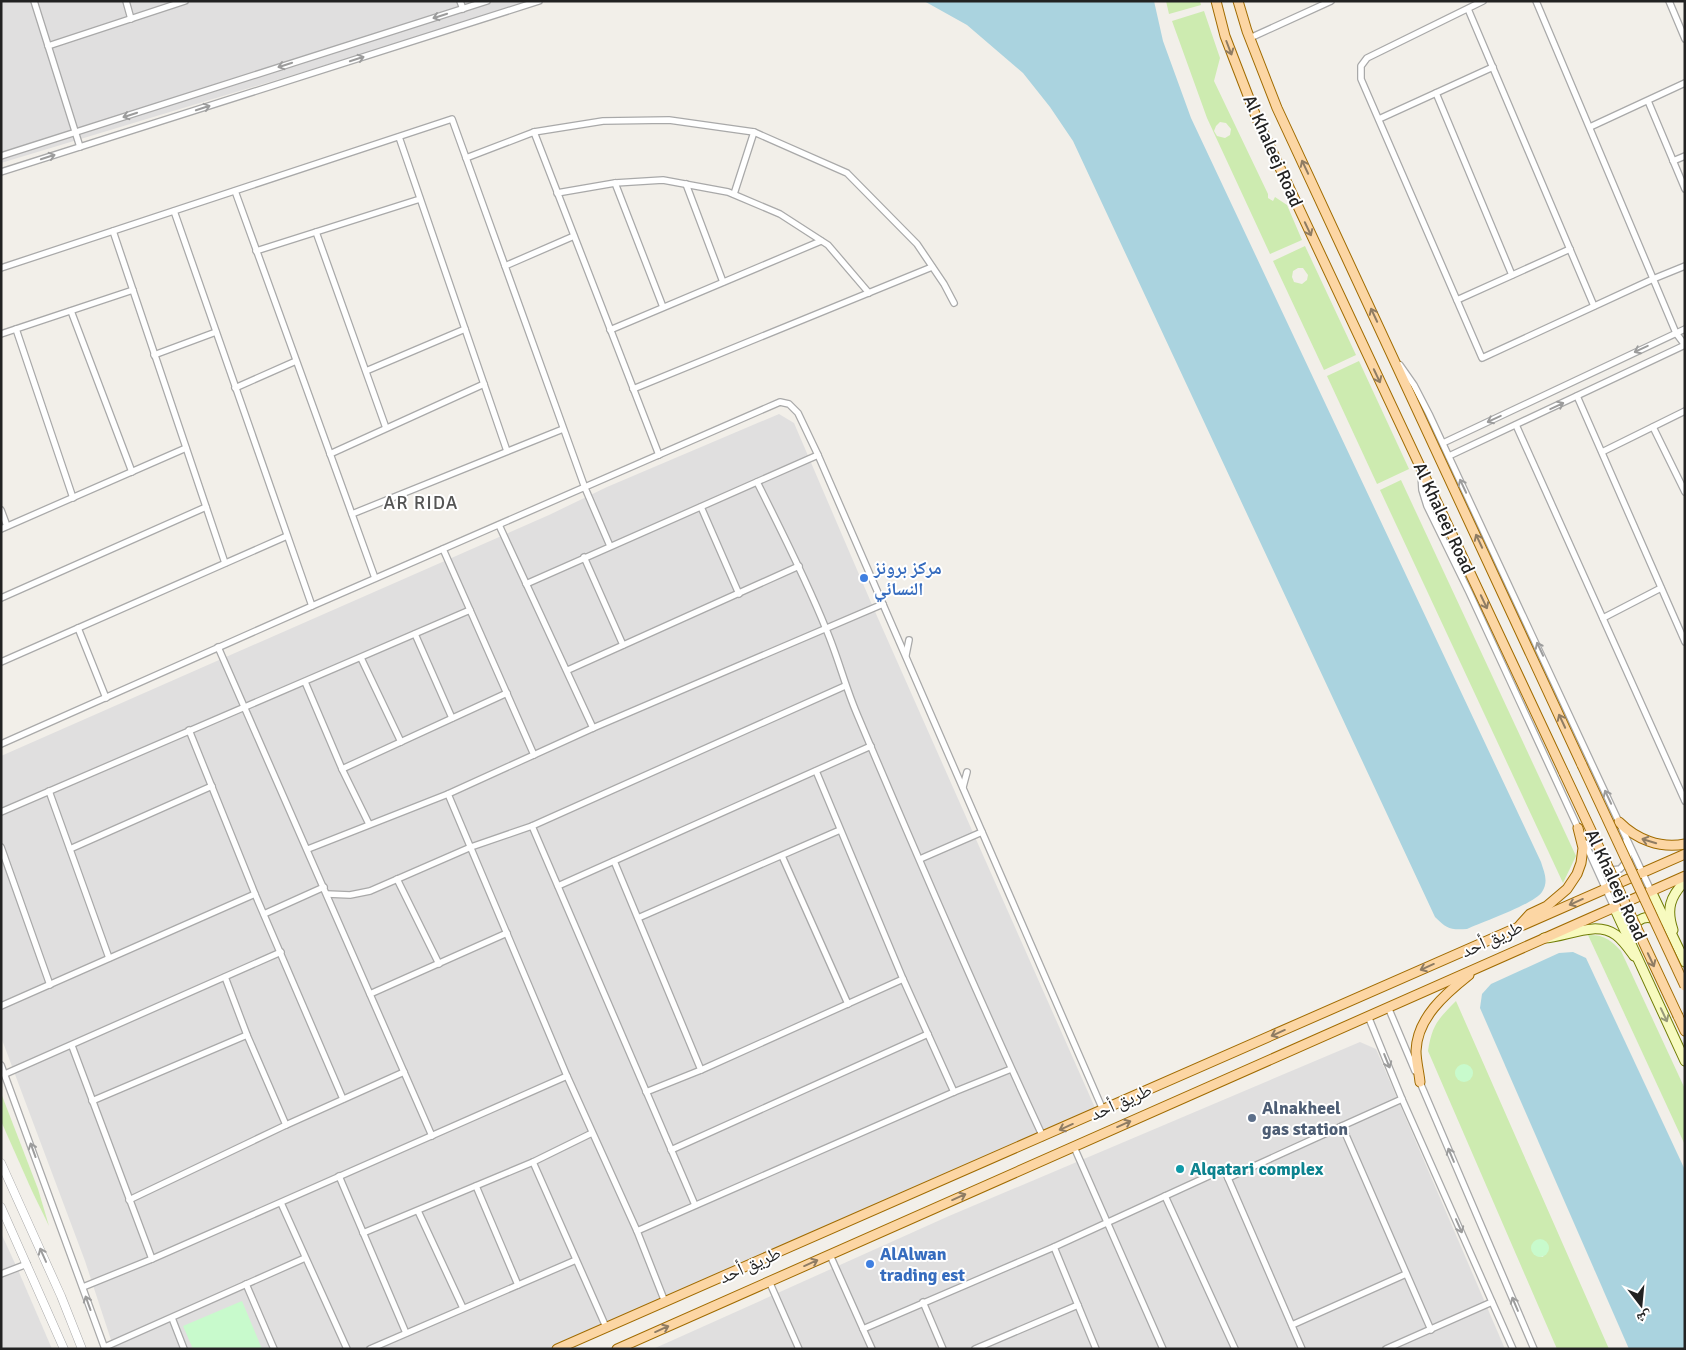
<svg xmlns="http://www.w3.org/2000/svg" width="1686" height="1350" viewBox="0 0 1686 1350" font-family="Signika,'Noto Naskh Arabic',sans-serif">
	<rect width="100%" height="100%" fill="#f2efe9"/>
	<g fill="#e0dfdf">
		<path d="M1,1H538L1,163Z"/>
		<path d="M779,414L794,423L873,607L1096,1110L550,1349H114L85,1261L1,1037V756L549,515L607,487Z"/>
		<path d="M1360,1042L1376,1049L1505,1349H653L949,1216Z"/>
		<path d="M1,1233L18,1270L52,1349H1Z"/>
	</g>
	<g fill="#cdebb0" fill-rule="evenodd">
		<path d="M1166,1H1200L1201,5L1169,14Z"/>
		<path d="M1204,11L1220,58L1214,81L1268,194V198L1273,201L1275,197L1287,205L1302,240L1270,254L1207,118L1172,21ZM1220,122L1226,123L1231,129L1230,135L1225,138L1217,136L1214,131L1216,126Z"/>
		<path d="M1305,246L1356,355L1324,370L1273,261ZM1298,268H1303L1308,275L1307,280L1302,284L1294,282L1292,277L1293,271Z"/>
		<path d="M1359,361L1409,469L1377,484L1327,376Z"/>
		<path d="M1401,480L1576,856L1563,883L1380,490Z"/>
		<path d="M1588,935C1603,934 1611,940 1621,951L1685,1089V1145Z"/>
		<path d="M1456,1001L1609,1349H1557L1428,1051C1432,1025 1438,1019 1456,1001ZM1543,1240L1547,1244L1543,1257L1537,1256L1532,1251V1245Z"/>
		<path d="M1,1093L38,1189L49,1226L32,1191L1,1121Z"/>
	</g>
	<g fill="#c8facc">
		<circle cx="1464" cy="1073" r="9"/>
		<circle cx="1540" cy="1248" r="9"/>
		<path d="M242,1301L262,1349H193L183,1326Z"/>
	</g>
	<g fill="#aad3df">
		<path d="M924,1H1154L1163,41L1191,118L1541,862C1544,872 1549,881 1542,892C1534,904 1483,922 1467,929C1450,930 1447,929 1435,917L1073,141L1050,107L1023,73L967,25Z"/>
		<path d="M1573,952L1586,958L1685,1170V1349H1629L1480,1008L1482,994L1491,984L1559,953Z"/>
	</g>
	<g fill="none" stroke-linecap="round" stroke-linejoin="round">
		<defs>
			<g id="minor">
				<path d="M34,1L80,147"/>
				<path d="M126,1L131,19"/>
				<path d="M460,1L463,9"/>
				<path d="M1483,1L1367,58L1361,66V79L1482,358L1653,279L1685,266"/>
				<path d="M1536,1L1676,333L1685,345"/>
				<path d="M1669,1L1685,39"/>
				<path d="M1468,9L1594,306"/>
				<path d="M1250,38L1331,1"/>
				<path d="M48,46L185,1"/>
				<path d="M1436,93L1512,275"/>
				<path d="M1648,101L1685,189"/>
				<path d="M1379,119L1493,67"/>
				<path d="M1590,127L1685,83"/>
				<path d="M534,132L603,121L669,120L754,132L847,173L917,244L944,284L954,303"/>
				<path d="M399,137L507,451"/>
				<path d="M1,156L487,1"/>
				<path d="M466,158L534,132L659,455"/>
				<path d="M1673,161L1685,156"/>
				<path d="M1,172L539,1"/>
				<path d="M615,183L663,307"/>
				<path d="M686,184L723,282"/>
				<path d="M235,191L375,578"/>
				<path d="M557,193L615,183L663,180L728,192L780,214L828,245L869,293"/>
				<path d="M734,194L754,132"/>
				<path d="M174,211L312,606"/>
				<path d="M113,231L225,563"/>
				<path d="M316,232L386,428"/>
				<path d="M256,251L420,199"/>
				<path d="M505,266L574,236"/>
				<path d="M1,268L452,119L585,488L610,546"/>
				<path d="M1457,300L1570,249"/>
				<path d="M71,311L132,472"/>
				<path d="M16,329L73,498"/>
				<path d="M610,330L821,241"/>
				<path d="M1,334L133,290"/>
				<path d="M154,355L216,332"/>
				<path d="M1400,365L1414,385L1429,414L1651,891"/>
				<path d="M366,371L465,329"/>
				<path d="M235,388L296,361"/>
				<path d="M633,389L932,267"/>
				<path d="M1577,396L1685,642"/>
				<path d="M1516,425L1685,801"/>
				<path d="M1653,427L1685,492"/>
				<path d="M1443,443L1685,329"/>
				<path d="M1602,452L1685,411"/>
				<path d="M330,454L484,384"/>
				<path d="M1449,456L1685,345"/>
				<path d="M1421,474L1422,490L1427,506L1469,592L1579,830"/>
				<path d="M757,482C781,530 806,579 826,629C838,657 845,686 857,714C917,856 978,997 1043,1137"/>
				<path d="M701,507L739,594"/>
				<path d="M1,510L7,526"/>
				<path d="M352,514L563,429"/>
				<path d="M499,525L593,728"/>
				<path d="M1,529L186,448"/>
				<path d="M443,549L470,610"/>
				<path d="M584,557L623,645"/>
				<path d="M526,584L818,455"/>
				<path d="M1,598L206,507"/>
				<path d="M1603,618L1661,588"/>
				<path d="M78,628L106,698"/>
				<path d="M415,634L452,718"/>
				<path d="M218,647L432,1136"/>
				<path d="M906,655L909,640"/>
				<path d="M361,658L401,742"/>
				<path d="M1,662L287,536"/>
				<path d="M568,670L799,566"/>
				<path d="M305,682L342,769L369,824"/>
				<path d="M189,730L255,894L343,1099"/>
				<path d="M1,744L312,606L780,402L789,404L798,413L818,455L1103,1110"/>
				<path d="M342,769L507,693"/>
				<path d="M816,771L903,979L954,1092"/>
				<path d="M963,787L967,772"/>
				<path d="M49,791L109,958"/>
				<path d="M448,794L567,1076L637,1231L665,1302"/>
				<path d="M1,812L470,610L534,755"/>
				<path d="M532,826L695,1205"/>
				<path d="M1585,843L1614,907"/>
				<path d="M1,847L50,985"/>
				<path d="M70,849L212,786"/>
				<path d="M308,849L448,794L593,728L883,604"/>
				<path d="M782,856L848,1004"/>
				<path d="M1594,857L1604,871L1620,869L1629,859L1626,841"/>
				<path d="M920,859L982,832"/>
				<path d="M614,861L701,1070"/>
				<path d="M397,879L439,964"/>
				<path d="M558,886L871,746"/>
				<path d="M327,894L350,895L370,891L471,847L532,826L845,686"/>
				<path d="M264,914L324,887"/>
				<path d="M638,918L840,830"/>
				<path d="M225,977L247,1035L286,1125"/>
				<path d="M370,994L507,933"/>
				<path d="M1,1006L255,894"/>
				<path d="M1388,1007L1415,1071"/>
				<path d="M1368,1016L1402,1099L1513,1349"/>
				<path d="M72,1046L152,1259"/>
				<path d="M1,1065L105,1349"/>
				<path d="M5,1074L281,952"/>
				<path d="M1419,1080L1534,1349"/>
				<path d="M646,1092L701,1070L903,979"/>
				<path d="M1402,1099L1342,1126L1431,1330"/>
				<path d="M92,1101L247,1035"/>
				<path d="M1074,1147L1163,1349"/>
				<path d="M671,1150L928,1034"/>
				<path d="M533,1162L606,1327"/>
				<path d="M339,1176L406,1333"/>
				<path d="M1228,1178L1342,1126"/>
				<path d="M476,1186L518,1285"/>
				<path d="M1165,1196L1235,1349"/>
				<path d="M129,1200L286,1125L404,1072"/>
				<path d="M281,1203L347,1349"/>
				<path d="M418,1211L463,1308"/>
				<path d="M637,1231L954,1092L1011,1069"/>
				<path d="M363,1233L533,1162L592,1133"/>
				<path d="M1054,1247L1096,1349"/>
				<path d="M830,1255L872,1349"/>
				<path d="M1,1274L27,1264"/>
				<path d="M769,1281L799,1349"/>
				<path d="M246,1284L274,1349"/>
				<path d="M83,1287L152,1259L567,1076"/>
				<path d="M923,1302L943,1349"/>
				<path d="M172,1318L184,1349"/>
				<path d="M1292,1325L1406,1274"/>
				<path d="M863,1329L1054,1247L1224,1169L1302,1349"/>
				<path d="M105,1347L305,1258"/>
				<path d="M370,1349L576,1260"/>
				<path d="M975,1349L1078,1305"/>
				<path d="M1386,1349L1492,1302"/>
			</g>
			<g id="tertiary">
				<path d="M1,1163L61,1296L82,1349"/>
				<path d="M1,1207L64,1349"/>
			</g>
			<g id="secondary">
				<path d="M1651,891L1685,962"/>
				<path d="M1614,907L1685,1061"/>
				<path d="M1632,930C1637,918 1647,914 1659,921"/>
				<path d="M1673,930C1666,909 1670,897 1685,881"/>
				<path d="M1544,938C1567,937 1595,920 1616,935C1623,940 1629,949 1634,956"/>
			</g>
			<g id="primary">
				<path d="M1216,1L1225,36L1257,119L1564,773"/>
				<path d="M1238,1L1247,31L1277,108L1582,765"/>
				<path d="M1619,822C1636,839 1660,849 1685,844"/>
				<path d="M1520,925L1530,914L1547,906L1567,889L1577,874L1581,863L1583,848L1578,828"/>
				<path d="M1678,1016L1685,1031"/>
				<path d="M1420,1082C1419,1072 1416,1061 1416,1051C1417,1018 1445,994 1469,975"/>
				<path d="M557,1349L1685,854"/>
				<path d="M617,1349L1685,876"/>
			</g>
		</defs>
		<use href="#minor" stroke="#a9a9a9" stroke-width="8"/>
		<use href="#tertiary" stroke="#a9a9a9" stroke-width="9"/>
		<use href="#secondary" stroke="#707d05" stroke-width="11"/>
		<use href="#primary" stroke="#a06b00" stroke-width="11"/>
		<use href="#minor" stroke="#fff" stroke-width="5.5"/>
		<use href="#tertiary" stroke="#fff" stroke-width="8"/>
		<use href="#secondary" stroke="#f7fabf" stroke-width="9"/>
		<use href="#primary" stroke="#fcd6a4" stroke-width="9"/>
		<defs>
			<g id="primary-bridge">
				<path d="M1582,765L1685,986"/>
				<path d="M1564,773L1678,1016"/>
			</g>
		</defs>
		<use href="#primary-bridge" stroke="#a06b00" stroke-width="11" stroke-linecap="butt"/>
		<use href="#primary-bridge" stroke="#fcd6a4" stroke-width="9"/>
	</g>
	<defs><path id="oneway-shaft" d="M-6 0H5M1.5-3L5.5 0L1.5 3" fill="none" stroke-width="1.6" stroke-linecap="round" stroke-linejoin="round" transform="scale(1.25)"/></defs>
	<g stroke="#9c9c9c">
		<use href="#oneway-shaft" transform="translate(440 16) rotate(162)"/>
		<use href="#oneway-shaft" transform="translate(357 59) rotate(-18)"/>
		<use href="#oneway-shaft" transform="translate(285 65) rotate(162)"/>
		<use href="#oneway-shaft" transform="translate(203 108) rotate(-18)"/>
		<use href="#oneway-shaft" transform="translate(130 115) rotate(162)"/>
		<use href="#oneway-shaft" transform="translate(48 157) rotate(-18)"/>
		<use href="#oneway-shaft" transform="translate(1641 349) rotate(155)"/>
		<use href="#oneway-shaft" transform="translate(1557 406) rotate(-25)"/>
		<use href="#oneway-shaft" transform="translate(1494 419) rotate(155)"/>
		<use href="#oneway-shaft" transform="translate(1463 486) rotate(-115)"/>
		<use href="#oneway-shaft" transform="translate(1540 649) rotate(-115)"/>
		<use href="#oneway-shaft" transform="translate(1608 797) rotate(-115)"/>
		<use href="#oneway-shaft" transform="translate(1387 1061) rotate(68)"/>
		<use href="#oneway-shaft" transform="translate(33 1150) rotate(-110)"/>
		<use href="#oneway-shaft" transform="translate(1451 1155) rotate(-113)"/>
		<use href="#oneway-shaft" transform="translate(1459 1226) rotate(66)"/>
		<use href="#oneway-shaft" transform="translate(43 1255) rotate(-114)"/>
		<use href="#oneway-shaft" transform="translate(88 1303) rotate(-110)"/>
		<use href="#oneway-shaft" transform="translate(1515 1304) rotate(-113)"/>
	</g>
	<g stroke="#8f7c63">
		<use href="#oneway-shaft" transform="translate(1229 48) rotate(69)"/>
		<use href="#oneway-shaft" transform="translate(1305 167) rotate(-115)"/>
		<use href="#oneway-shaft" transform="translate(1308 229) rotate(65)"/>
		<use href="#oneway-shaft" transform="translate(1374 315) rotate(-115)"/>
		<use href="#oneway-shaft" transform="translate(1377 376) rotate(65)"/>
		<use href="#oneway-shaft" transform="translate(1479 541) rotate(-115)"/>
		<use href="#oneway-shaft" transform="translate(1484 602) rotate(65)"/>
		<use href="#oneway-shaft" transform="translate(1562 721) rotate(-115)"/>
		<use href="#oneway-shaft" transform="translate(1649 841) rotate(-163)"/>
		<use href="#oneway-shaft" transform="translate(1576 902) rotate(156)"/>
		<use href="#oneway-shaft" transform="translate(1651 960) rotate(65)"/>
		<use href="#oneway-shaft" transform="translate(1427 967) rotate(156)"/>
		<use href="#oneway-shaft" transform="translate(1278 1033) rotate(156)"/>
		<use href="#oneway-shaft" transform="translate(1124 1124) rotate(-24)"/>
		<use href="#oneway-shaft" transform="translate(1066 1127) rotate(156)"/>
		<use href="#oneway-shaft" transform="translate(959 1197) rotate(-24)"/>
		<use href="#oneway-shaft" transform="translate(811 1263) rotate(-24)"/>
		<use href="#oneway-shaft" transform="translate(662 1329) rotate(-24)"/>
	</g>
	<use stroke="#979978" href="#oneway-shaft" transform="translate(1664 1015) rotate(65)"/>
	<g fill="#3f7fe0" stroke="#fff" stroke-width="2">
		<circle cx="864" cy="578" r="5"/>
		<circle cx="870" cy="1264" r="5"/>
	</g>
	<circle fill="#5c6f8a" stroke="#fff" stroke-width="2" cx="1252" cy="1118" r="5"/>
	<circle fill="#0f9aa8" stroke="#fff" stroke-width="2" cx="1180" cy="1169" r="5"/>
	<g text-anchor="middle" dominant-baseline="central" stroke-width="4" stroke-linejoin="round" paint-order="stroke">
		<g font-size="18" fill="#222" stroke="#fff">
			<text transform="translate(1273 151) rotate(66)">Al Khaleej Road</text>
			<text transform="translate(1444 518) rotate(65)">Al Khaleej Road</text>
			<text transform="translate(1616 885) rotate(65)">Al Khaleej Road</text>
			<text transform="translate(1492 939) rotate(-24)">طريق أحد</text>
			<text transform="translate(1121 1102) rotate(-24)">طريق أحد</text>
			<text transform="translate(750 1265) rotate(-24)">طريق أحد</text>
		</g>
		<g font-size="18" font-weight="bold" fill="#366cbe" stroke="#fff" text-anchor="start">
			<text x="874" y="568">مركز برونز<tspan x="874" dy="21">النسائي</tspan></text>
			<text x="880" y="1254">AlAlwan<tspan x="880" dy="21">trading est</tspan></text>
		</g>
		<g font-size="18" font-weight="bold" fill="#4e5e75" stroke="#fff" text-anchor="start">
			<text x="1262" y="1108">Alnakheel<tspan x="1262" dy="21">gas station</tspan></text>
		</g>
		<g font-size="18" font-weight="bold" fill="#0d838f" stroke="#fff" text-anchor="start">
			<text x="1190" y="1169">Alqatari complex</text>
		</g>
		<g font-size="19" letter-spacing="1" fill="#555" stroke="#fff">
			<text x="421" y="503">AR RIDA</text>
		</g>
	</g>
	<rect width="1686" height="1350" fill="none" stroke="#222222" stroke-width="5"/>
	<g transform="translate(1641 1305) rotate(164)" stroke="#ffffff" stroke-width="4" paint-order="stroke">
	<path d="M0-4L9 19L0 12L-9 19Z" fill="#222222"/>
	<text y="-8" font-size="14" font-weight="bold" text-anchor="middle" fill="#222222">ش</text>
	</g>
</svg>
